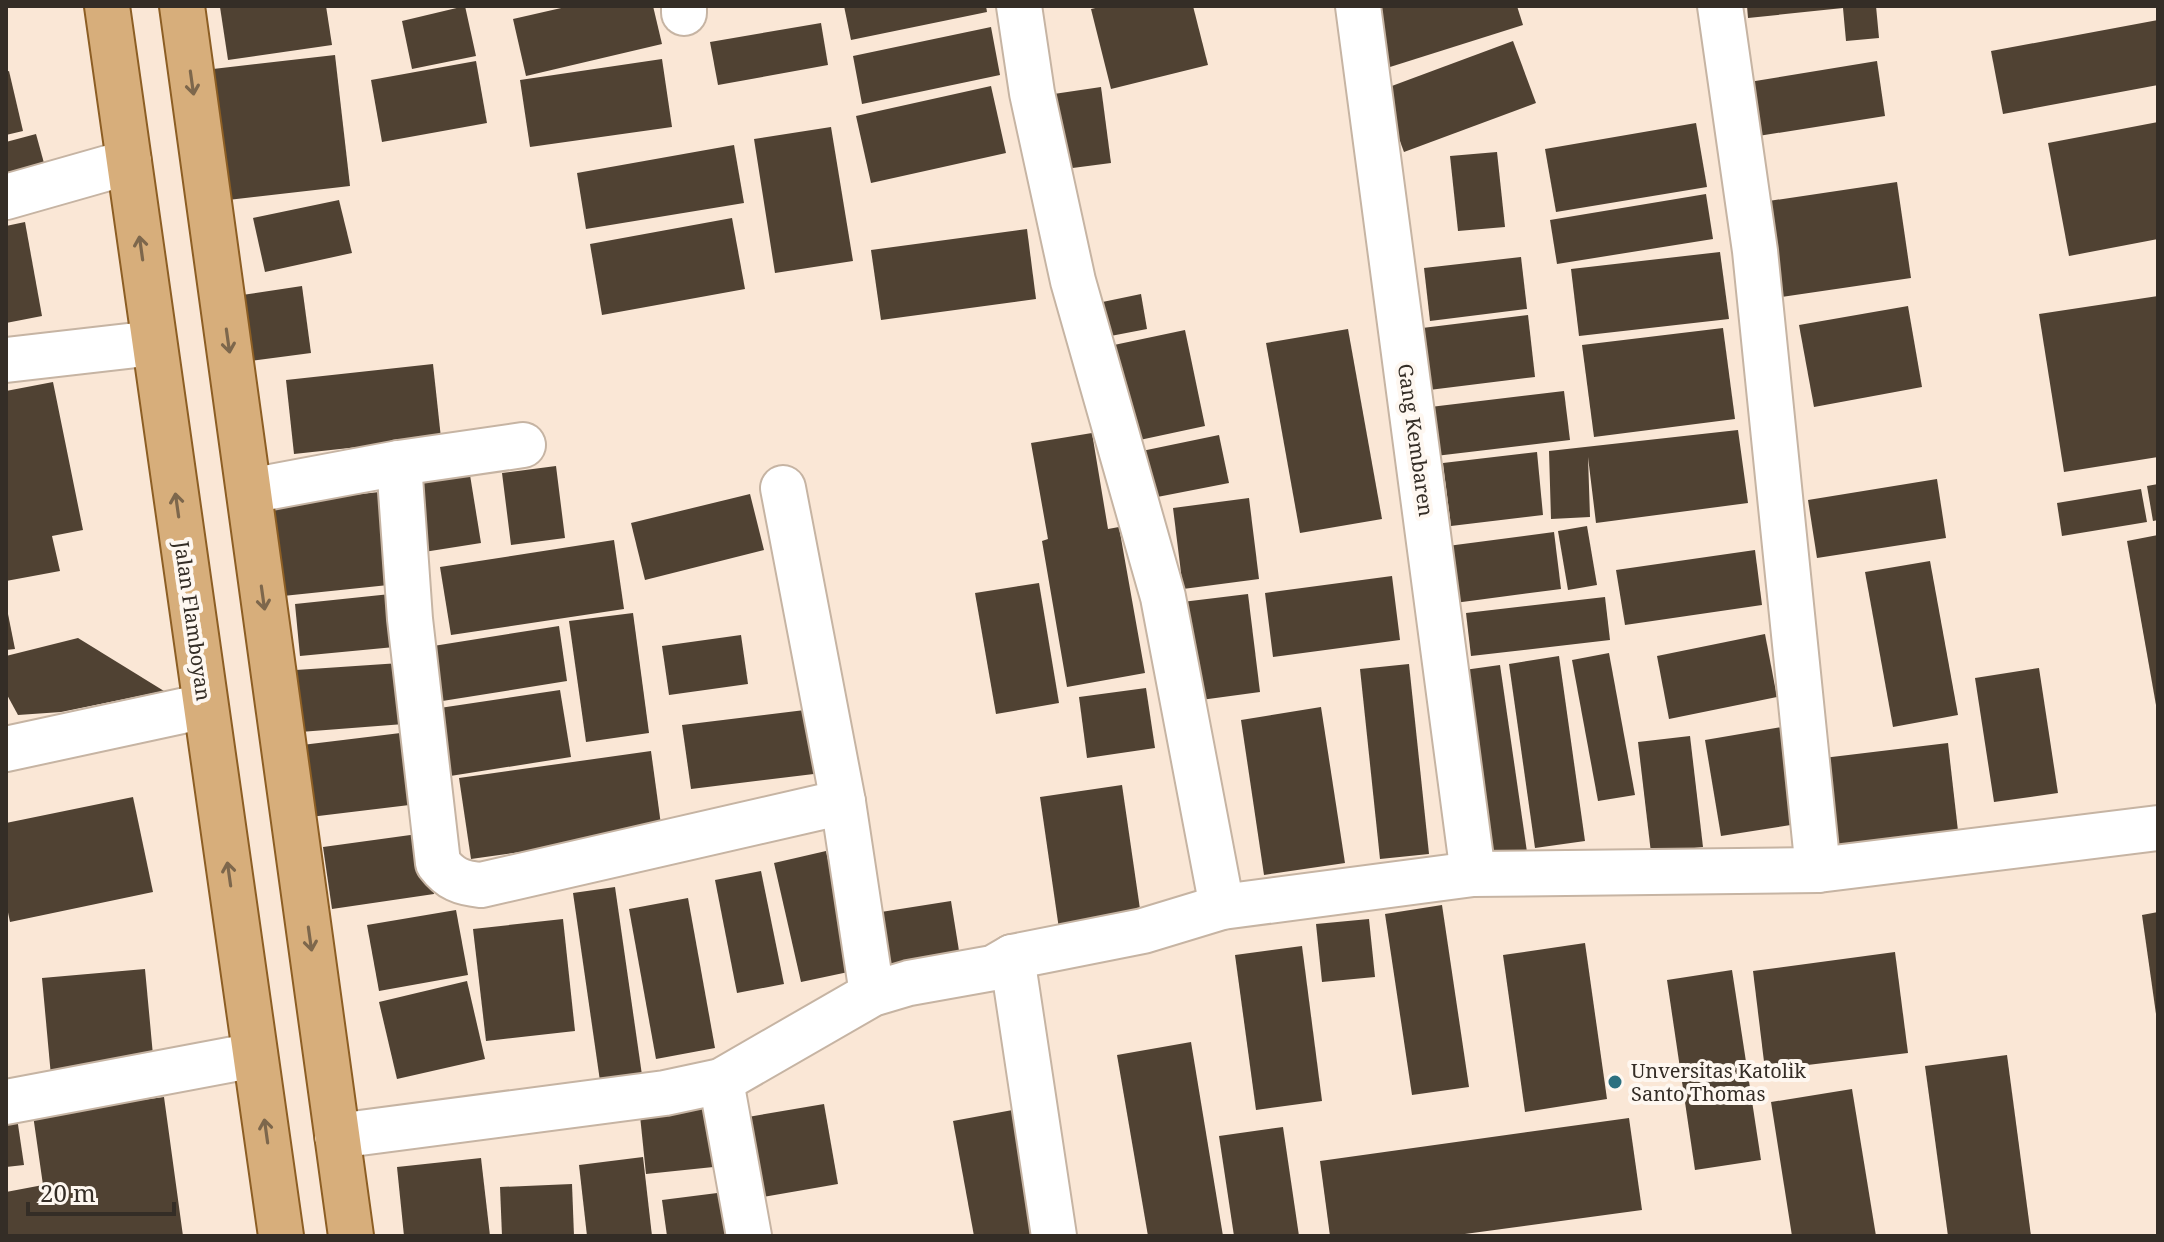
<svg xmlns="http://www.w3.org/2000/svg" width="2164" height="1242" viewBox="0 0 2164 1242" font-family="'Noto Serif',serif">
	<rect width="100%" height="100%" fill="#fae7d6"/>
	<g fill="#504233">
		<path d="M225,6H326L332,45L228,60L220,7Z"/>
		<path d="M465,6L476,56L412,69L402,21Z"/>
		<path d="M570,6H653L662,44L526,76L513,19Z"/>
		<path d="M844,6H986L987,12L851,40Z"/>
		<path d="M1104,6H1193L1208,65L1111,89L1091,9Z"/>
		<path d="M1370,6H1517L1523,25L1390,67Z"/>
		<path d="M1747,6H1876L1879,38L1846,41L1843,8L1748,18Z"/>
		<path d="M2158,20V85L2003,114L1991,51Z"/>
		<path d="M821,23L828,65L718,85L710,42Z"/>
		<path d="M991,27L1000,75L862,104L853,56Z"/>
		<path d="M1513,41L1536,103L1404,152L1381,90Z"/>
		<path d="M335,55L350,186L228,200L213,69Z"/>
		<path d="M662,59L672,127L530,147L520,80Z"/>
		<path d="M476,61L487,123L382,142L371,80Z"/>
		<path d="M1877,61L1885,116L1752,137L1743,83Z"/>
		<path d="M9,71L23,131L6,135V72Z"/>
		<path d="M991,86L1006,153L871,183L856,116Z"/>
		<path d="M1101,87L1111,163L1057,170L1047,95Z"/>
		<path d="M2158,122V239L2069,256L2048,143Z"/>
		<path d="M1696,123L1707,187L1556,212L1545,149Z"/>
		<path d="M831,127L853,261L775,273L754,139Z"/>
		<path d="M36,134L47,174L6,184V142Z"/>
		<path d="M734,145L744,203L586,229L577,173Z"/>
		<path d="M1497,152L1505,227L1458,231L1450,156Z"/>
		<path d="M1897,182L1911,278L1775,298L1762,202Z"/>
		<path d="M1706,194L1713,239L1557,264L1550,220Z"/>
		<path d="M339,200L352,253L265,272L253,218Z"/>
		<path d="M732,218L745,289L602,315L590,244Z"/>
		<path d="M25,222L42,316L6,323V226Z"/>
		<path d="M1027,229L1036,299L881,320L871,250Z"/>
		<path d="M1720,252L1729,319L1579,336L1571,269Z"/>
		<path d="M1521,257L1527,309L1430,321L1424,268Z"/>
		<path d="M302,286L311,353L251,361L242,295Z"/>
		<path d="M1141,294L1147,329L1095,339L1088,305Z"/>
		<path d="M2158,296V457L2064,472L2039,314Z"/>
		<path d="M1908,306L1922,387L1814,407L1799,325Z"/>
		<path d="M1528,315L1535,377L1413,392L1406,330Z"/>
		<path d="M1723,328L1735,419L1594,437L1582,345Z"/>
		<path d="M1348,329L1382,519L1300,533L1266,343Z"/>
		<path d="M1185,330L1205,426L1135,441L1114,345Z"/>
		<path d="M433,364L441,438L294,454L286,380Z"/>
		<path d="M53,382L83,530L52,536L60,571L6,581V391Z"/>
		<path d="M1564,391L1570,440L1427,457L1422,408Z"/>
		<path d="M1738,430L1748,503L1596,523L1588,457L1590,517L1551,519L1549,451Z"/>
		<path d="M1092,433L1108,529L1119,527L1145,673L1067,687L1042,541L1048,539L1031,443Z"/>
		<path d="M1219,435L1229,483L1147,499L1137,452Z"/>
		<path d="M1537,452L1543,515L1451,526L1443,463Z"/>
		<path d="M556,466L565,538L511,545L502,473Z"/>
		<path d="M470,475L481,543L424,552L414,484Z"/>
		<path d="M1937,479L1946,538L1817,558L1808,500Z"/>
		<path d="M2158,484V520L2153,521L2147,486Z"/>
		<path d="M2141,489L2147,522L2062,536L2057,503Z"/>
		<path d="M388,491L398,584L283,596L274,504Z"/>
		<path d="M750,494L764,550L645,580L631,523Z"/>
		<path d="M1249,498L1259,579L1183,589L1173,508Z"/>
		<path d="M1587,526L1597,585L1568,590L1558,531Z"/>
		<path d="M1554,532L1561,589L1447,604L1440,547Z"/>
		<path d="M2158,535V705H2156L2127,541Z"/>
		<path d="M614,540L624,609L451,635L440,567Z"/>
		<path d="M1755,550L1762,605L1625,625L1616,570Z"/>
		<path d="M1930,561L1958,715L1893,727L1865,572Z"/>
		<path d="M1392,576L1400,640L1273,657L1265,593Z"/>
		<path d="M1039,583L1059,703L996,714L975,593Z"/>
		<path d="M400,593L405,646L300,656L295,604Z"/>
		<path d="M1248,594L1260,692L1186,702L1174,603Z"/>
		<path d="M1605,597L1610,640L1471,656L1466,613Z"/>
		<path d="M6,604L15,649L6,650Z"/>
		<path d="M633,613L649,733L586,742L569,621Z"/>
		<path d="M559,626L567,681L436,702L427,647Z"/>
		<path d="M1765,634L1777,697L1669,719L1657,656Z"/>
		<path d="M741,635L748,684L669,695L662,646Z"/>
		<path d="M78,638L164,691L61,712L18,715L6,693V656Z"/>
		<path d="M1609,653L1635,795L1598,801L1572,660Z"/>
		<path d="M1559,656L1585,841L1535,848L1509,664Z"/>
		<path d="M400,663L404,724L300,732L296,670Z"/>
		<path d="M1409,664L1429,854L1380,859L1360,669Z"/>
		<path d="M1500,665L1527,852L1484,859L1457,671Z"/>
		<path d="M2039,668L2058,793L1994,802L1975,678Z"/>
		<path d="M1146,688L1155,748L1087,758L1079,697Z"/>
		<path d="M560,690L571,757L444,777L433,709Z"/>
		<path d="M1321,707L1345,863L1264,875L1241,720Z"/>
		<path d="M813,709L822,773L691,789L682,725Z"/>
		<path d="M1782,727L1797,824L1721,836L1705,740Z"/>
		<path d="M417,731L426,803L310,817L302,745Z"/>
		<path d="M1690,736L1703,847L1651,853L1638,742Z"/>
		<path d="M1948,743L1958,831L1825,847L1815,759Z"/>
		<path d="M651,751L662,832L471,859L459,778Z"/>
		<path d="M1122,785L1141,916L1059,929L1040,797Z"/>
		<path d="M133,797L153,892L10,922L6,903V823Z"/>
		<path d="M425,833L434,894L332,909L323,847Z"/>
		<path d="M826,851L853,971L801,982L774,863Z"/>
		<path d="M761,871L784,984L737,993L715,880Z"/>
		<path d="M615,887L642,1075L600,1081L573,893Z"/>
		<path d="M688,898L715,1048L656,1059L629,909Z"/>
		<path d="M951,901L960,957L890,968L881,912Z"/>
		<path d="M1442,905L1469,1087L1412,1095L1385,914Z"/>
		<path d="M456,910L468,975L379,991L367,925Z"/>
		<path d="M2158,912V1014H2156L2142,915Z"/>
		<path d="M563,919L575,1031L486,1041L473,929Z"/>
		<path d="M1369,919L1375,977L1322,982L1316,924Z"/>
		<path d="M1585,943L1607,1099L1525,1112L1503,955Z"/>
		<path d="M1302,946L1322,1101L1256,1110L1235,955Z"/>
		<path d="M1895,952L1908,1053L1765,1070L1753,971Z"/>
		<path d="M145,969L154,1066L51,1076L42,978Z"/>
		<path d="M1732,970L1761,1160L1695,1170L1667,980Z"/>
		<path d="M467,981L485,1059L397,1079L379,1002Z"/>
		<path d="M1191,1042L1223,1236H1148L1117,1055Z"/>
		<path d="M2007,1055L2031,1236H1948L1925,1066Z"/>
		<path d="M1852,1089L1876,1236H1792L1771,1102Z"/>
		<path d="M164,1097L183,1236H6V1192L43,1185L33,1115Z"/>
		<path d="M717,1098L723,1166L646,1174L639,1106Z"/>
		<path d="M824,1104L838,1184L763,1197L748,1117Z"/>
		<path d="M1024,1108L1048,1236H974L953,1121Z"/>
		<path d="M16,1111L24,1165L6,1167V1113Z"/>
		<path d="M1629,1118L1642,1210L1450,1236H1330L1320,1161Z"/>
		<path d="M1283,1127L1299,1236H1234L1219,1136Z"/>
		<path d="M643,1157L652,1236H587L579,1165Z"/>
		<path d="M481,1158L490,1236H404L397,1167Z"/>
		<path d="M572,1184L574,1236H502L500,1187Z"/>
		<path d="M733,1191L738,1236H667L662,1200Z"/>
	</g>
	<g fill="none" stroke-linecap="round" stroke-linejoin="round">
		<defs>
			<g id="minor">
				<path d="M684,6V13"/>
				<path d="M1019,6L1032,93L1073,281L1163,597L1222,907"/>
				<path d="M1358,6L1473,874"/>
				<path d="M1720,6L1755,251L1818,870"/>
				<path d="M6,197L129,162"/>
				<path d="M6,360L154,343"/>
				<path d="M399,463L410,619L438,863C450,879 461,883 481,885L843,802"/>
				<path d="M783,488L843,802L872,994"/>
				<path d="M249,491L399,463L523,445"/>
				<path d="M6,749L205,706"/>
				<path d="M1012,957L1054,1236"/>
				<path d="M721,1081L749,1236"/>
				<path d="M6,1102L255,1055"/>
				<path d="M337,1136L665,1093L721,1081L872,994L909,983L993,968L1012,957L1143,931L1222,907L1473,874L1818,870L2158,828"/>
			</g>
			<g id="major">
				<path d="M107,6L281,1236"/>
				<path d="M182,6L351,1236"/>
			</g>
		</defs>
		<use href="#minor" stroke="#c6b4a3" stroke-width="48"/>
		<use href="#major" stroke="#8c5e24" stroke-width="48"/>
		<use href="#minor" stroke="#fff" stroke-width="44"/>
		<use href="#major" stroke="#d7ae7b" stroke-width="44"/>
	</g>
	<defs><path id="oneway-shaft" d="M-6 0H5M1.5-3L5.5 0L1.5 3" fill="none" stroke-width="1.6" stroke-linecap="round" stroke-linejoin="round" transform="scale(2)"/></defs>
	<g stroke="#7d674c">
		<use href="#oneway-shaft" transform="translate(192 83) rotate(82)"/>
		<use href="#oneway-shaft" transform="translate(141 248) rotate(-98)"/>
		<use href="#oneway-shaft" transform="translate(228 341) rotate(82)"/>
		<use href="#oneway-shaft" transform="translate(177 505) rotate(-98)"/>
		<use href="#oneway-shaft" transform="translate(263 598) rotate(82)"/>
		<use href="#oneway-shaft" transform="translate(229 874) rotate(-98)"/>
		<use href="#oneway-shaft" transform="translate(310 939) rotate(82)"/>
		<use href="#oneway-shaft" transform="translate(266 1131) rotate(-98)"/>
	</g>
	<circle fill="#2c7080" stroke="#fef7f0" stroke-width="3" cx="1615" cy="1082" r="8"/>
	<g text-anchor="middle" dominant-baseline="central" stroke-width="8" stroke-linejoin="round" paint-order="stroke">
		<g font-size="20" fill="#342d26" stroke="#fef7f0">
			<text transform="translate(1416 440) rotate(82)">Gang Kembaren</text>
			<text transform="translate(193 621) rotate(82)">Jalan Flamboyan</text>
		</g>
		<g font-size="20" fill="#342d26" stroke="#fef7f0" text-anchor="start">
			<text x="1631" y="1070">Unversitas Katolik<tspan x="1631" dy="23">Santo Thomas</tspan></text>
		</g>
	</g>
	<rect width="2164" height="1242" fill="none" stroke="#342d26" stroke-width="16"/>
	<path d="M28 1202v12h146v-12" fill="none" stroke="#342d26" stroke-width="4"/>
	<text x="40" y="1202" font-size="24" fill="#342d26" stroke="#fef7f0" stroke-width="6" paint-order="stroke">20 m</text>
</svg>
